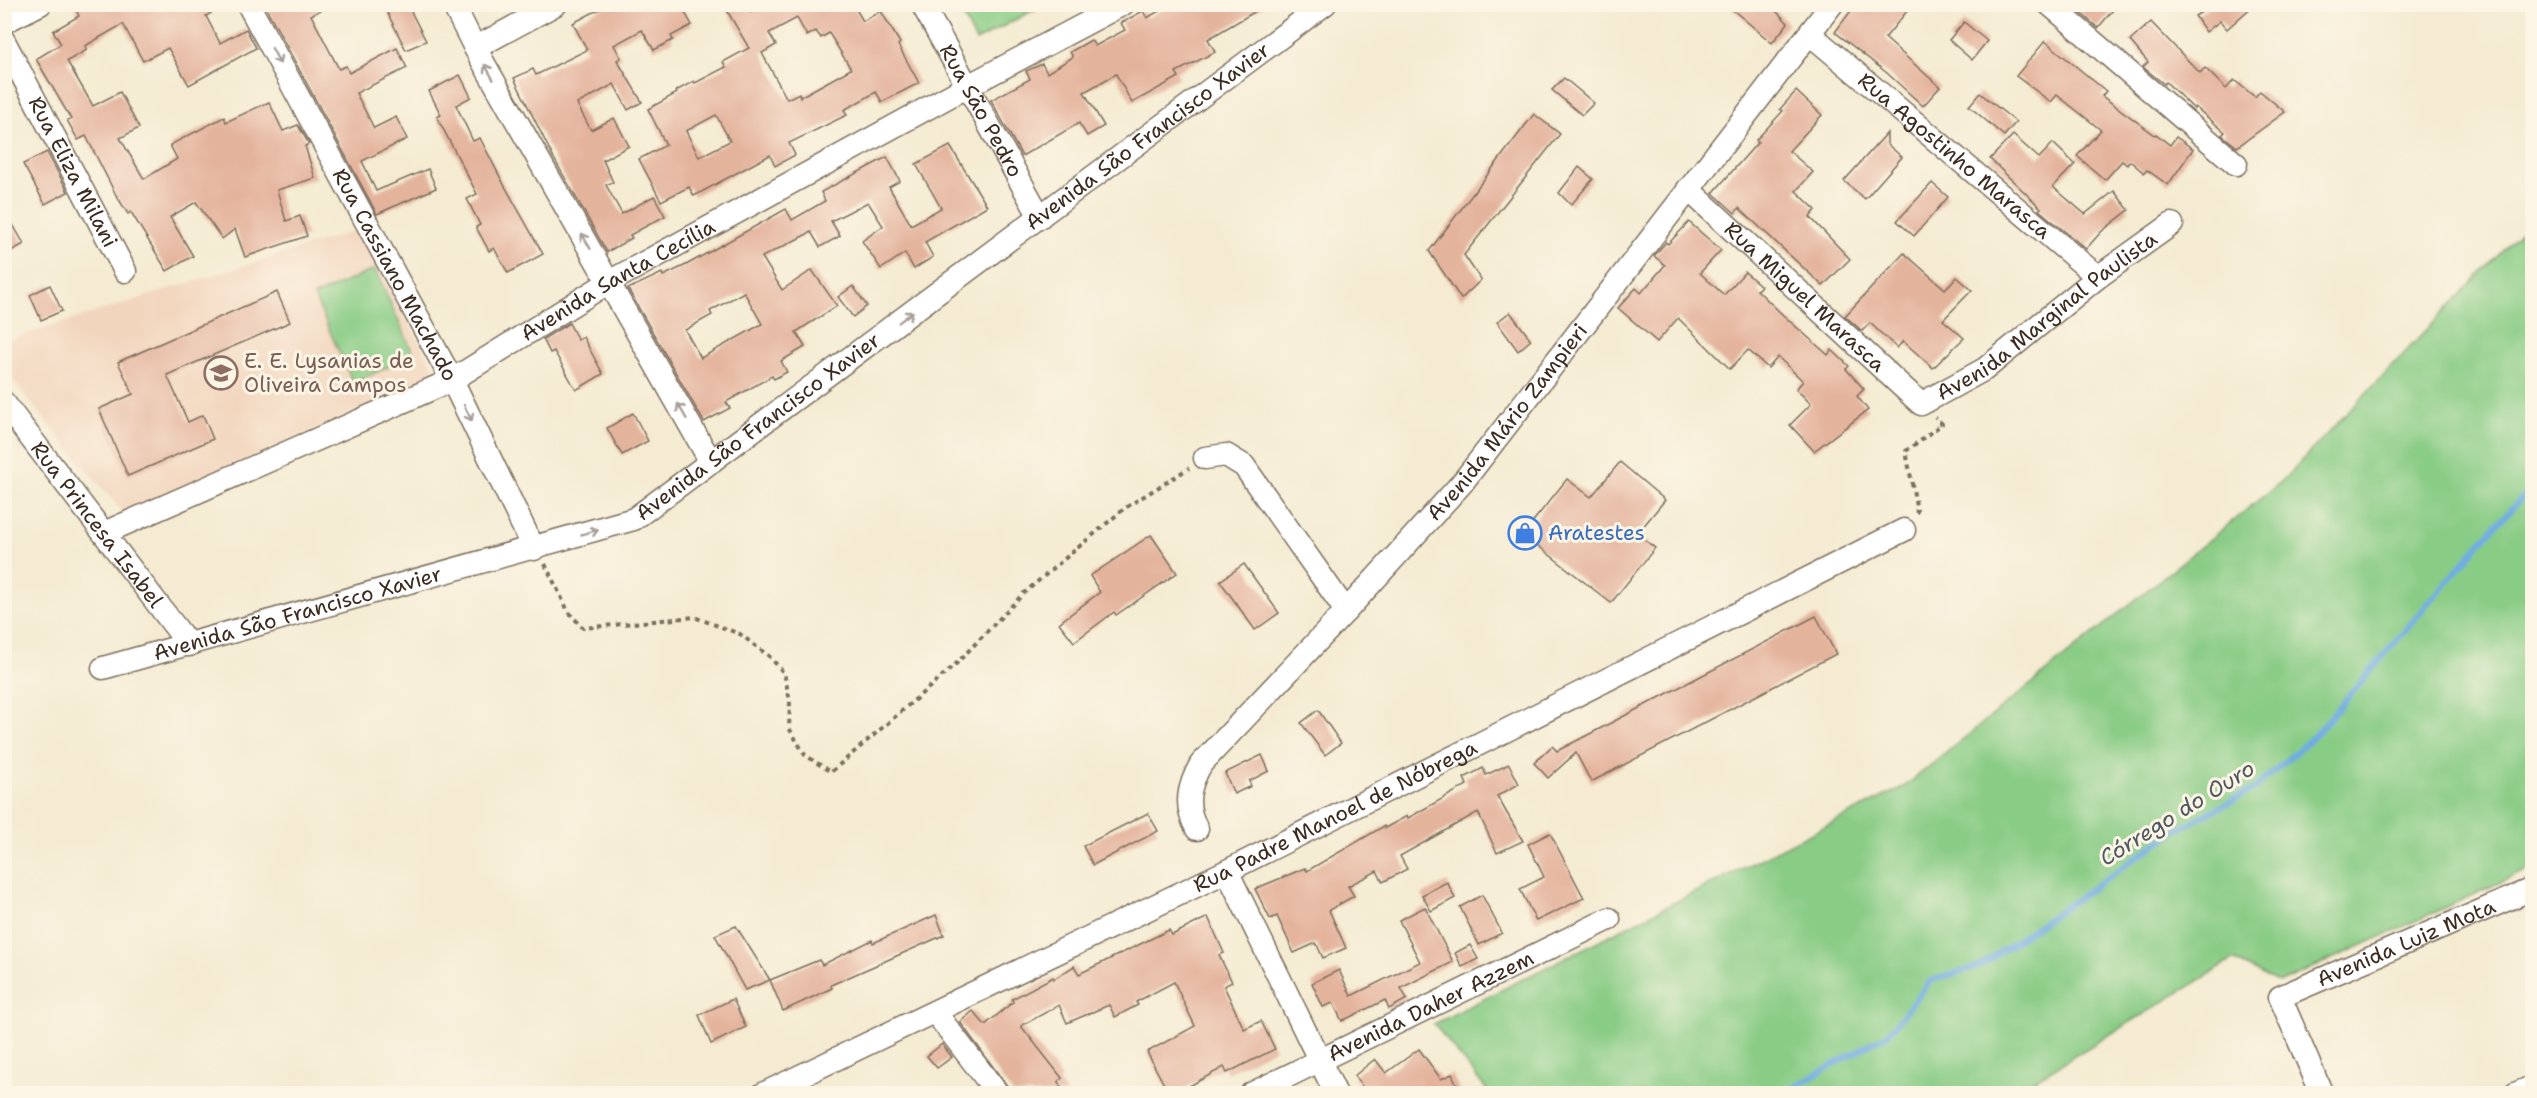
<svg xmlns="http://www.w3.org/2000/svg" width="2537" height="1098" viewBox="0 0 2537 1098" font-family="'Shantell Sans',sans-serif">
	<rect width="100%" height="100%" fill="#fcf5e5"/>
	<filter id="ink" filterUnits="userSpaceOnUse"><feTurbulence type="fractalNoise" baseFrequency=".0167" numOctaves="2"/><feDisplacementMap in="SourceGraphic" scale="12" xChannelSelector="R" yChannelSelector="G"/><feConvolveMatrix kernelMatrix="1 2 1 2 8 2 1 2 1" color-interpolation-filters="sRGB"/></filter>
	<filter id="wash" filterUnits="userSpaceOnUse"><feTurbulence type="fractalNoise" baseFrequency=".008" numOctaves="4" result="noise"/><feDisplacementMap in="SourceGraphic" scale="24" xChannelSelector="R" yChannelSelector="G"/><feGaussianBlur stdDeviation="1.35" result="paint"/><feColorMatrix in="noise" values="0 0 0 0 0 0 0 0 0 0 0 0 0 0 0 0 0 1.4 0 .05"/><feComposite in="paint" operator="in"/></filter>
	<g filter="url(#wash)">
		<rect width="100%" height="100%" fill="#f4ebd2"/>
		<path fill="#f2d5bd" d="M358,230L437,374L125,515L5,372L4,341Z"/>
		<g fill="#89cc85" stroke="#627b52" stroke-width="1.5">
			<path d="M957,5H1043L976,41Z"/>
			<path d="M2532,220V868L2279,983L2233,960L2013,1093H1489L1434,1024L1905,786L2282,481Z"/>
			<path d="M375,269L414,355L353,383L314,296Z"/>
		</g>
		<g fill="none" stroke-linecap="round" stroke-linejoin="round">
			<path stroke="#6face1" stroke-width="6" d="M1782,1094L1888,1034L1930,981L1980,966L2175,831L2254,789L2316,734L2489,533L2532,487"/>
		</g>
		<g id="blocks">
			<g fill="#e4b39c" fill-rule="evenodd">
				<path d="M73,4H226L206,16L220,43L246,29L256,48L189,85L168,48L143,61L123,24L85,46L87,50L67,61L93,106L120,92L139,128L120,138L144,179L177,159L170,145L224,117L226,122L269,102L283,131L298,125L309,144L305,146L315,178L277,190L286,221L300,216L307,236L245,257L235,229L222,239L196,202L170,217L193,256L167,271L131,212L128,214L116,195L86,136L78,140L67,120L71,119L36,59L61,44L53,31L79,16Z"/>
				<path d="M264,4H332L311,15L339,69L346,66L349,73L397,48L407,68L356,93L374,128L396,117L407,139L362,161L376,191L428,169L436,188L377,214Z"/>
				<path d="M383,4H407L426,41L406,50Z"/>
				<path d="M609,4H680L692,25L671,36L673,40L654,50L642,30L614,45L621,58L617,60L642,102L628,110L614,84L577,104L591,130L614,118L629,146L603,160L613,182L606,185L622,214L654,196L665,216L630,235L632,238L607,252L552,155L514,78L533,69L536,75L587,50L573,23Z"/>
				<path d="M723,4H746L750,12L765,4H853L863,21L881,11L900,43L898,45L919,83L882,102L876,92L844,110L847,115L789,143L795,155L775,166L770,155L694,196L689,187L661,201L639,159L666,145L648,109L677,93L676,91L694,81L695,83L726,67L723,62L749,48ZM797,18L807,36L816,31L821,38L829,33L851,69L800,97L799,93L787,99L762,53L776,45L769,33ZM716,115L730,141L699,157L686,131Z"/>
				<path d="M1171,4H1268L1208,39L1215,52L1176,72L1179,77L1132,103L1116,74L1084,92L1104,126L1087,136L1079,123L1022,156L991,100L1030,79L1026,71L1042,64L1047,73L1073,57L1070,52L1091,40L1095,46L1125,30L1121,23L1143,11L1147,18Z"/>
				<path d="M1726,4H1769L1788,23L1772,43Z"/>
				<path d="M1856,4H1913L1885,38L1940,87L1923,106L1887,73L1835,32Z"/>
				<path d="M2070,4H2118L2098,28Z"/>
				<path d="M2204,4H2255L2227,29L2220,21L2206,32L2195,16L2208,8Z"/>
				<path d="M1964,22L1987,41L1972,60L1949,40Z"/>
				<path d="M2151,22L2200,73L2205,68L2226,89L2234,80L2255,97L2260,91L2285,112L2237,147L2222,135L2225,132L2195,107L2194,109L2166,82L2164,84L2143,67L2148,62L2130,41Z"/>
				<path d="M2045,41L2106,91L2102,96L2155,135L2156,134L2170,145L2176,137L2193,149L2168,185L2147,170L2144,173L2130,161L2127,165L2122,161L2105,180L2077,156L2101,130L2057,95L2051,102L2016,76Z"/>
				<path d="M460,75L471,97L456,105L473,141L480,138L502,181L543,254L508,273L494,248L489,251L476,227L480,225L467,199L477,194L437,117L441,115L429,91Z"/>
				<path d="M1564,78L1594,103L1582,115L1552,90Z"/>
				<path d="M1796,91L1822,115L1789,151L1813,172L1796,191L1816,210L1810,217L1850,259L1823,286L1739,208L1735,213L1713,193L1758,142L1756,140L1783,111L1780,109Z"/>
				<path d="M1980,93L2016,122L2004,136L1969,106Z"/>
				<path d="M1534,114L1560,134L1464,255L1481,280L1461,299L1429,251Z"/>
				<path d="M1887,133V144L1902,157L1865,199L1844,181Z"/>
				<path d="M2013,135L2039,158L2053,143L2075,164L2053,187L2085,214L2114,191L2129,210L2101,232L2086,249L2039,210L2041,208L1990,159Z"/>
				<path d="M950,146L987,206L925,242L933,257L914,269L905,253L881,269L862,241L883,226L868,202L831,221L840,236L820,247L811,232L762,257L782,290L812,270L837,306L796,332L805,347L781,361L787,372L774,379L772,376L726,402L730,408L704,422L628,289L662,273L663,276L686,265L786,209L792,220L825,201L821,192L887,157L900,181L889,187L911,225L941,208L916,164ZM744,292L762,324L701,358L685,330L712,315L710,311Z"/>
				<path d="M47,152L68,192L45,204L23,164Z"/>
				<path d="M1579,167L1593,179L1571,205L1559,193Z"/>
				<path d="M1932,183L1948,197L1914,236L1897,221Z"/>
				<path d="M4,209L24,244L4,255Z"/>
				<path d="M1689,222L1721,250L1700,273L1724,295L1745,272L1761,286L1757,290L1784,316L1828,355L1832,350L1849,366L1846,369L1864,389L1857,396L1868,410L1814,451L1790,425L1811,404L1796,389L1803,381L1778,357L1768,368L1748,350L1730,369L1678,318L1657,342L1618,308L1636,288L1641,293L1665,265L1654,256L1666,242L1668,244Z"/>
				<path d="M1904,253L1945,289L1957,277L1972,290L1943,320L1964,338L1933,368L1903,341L1897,348L1870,323L1862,331L1845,316Z"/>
				<path d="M50,285L62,311L41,320L30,295Z"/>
				<path d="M853,286L867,306L853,317L838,297Z"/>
				<path d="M277,292L290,322L167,375L188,422L203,415L213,439L128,476L99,409L133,394L118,362Z"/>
				<path d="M1510,312L1531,340L1518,351L1497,322Z"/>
				<path d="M569,323L578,340L583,337L603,374L576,390L554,351L550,353L543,339Z"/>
				<path d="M633,413L648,441L622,455L607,428Z"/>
				<path d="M1620,462L1665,500L1637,534L1655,548L1611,603L1523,534L1567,479L1591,497Z"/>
				<path d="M1151,535L1177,573L1116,615L1114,612L1074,642L1059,623L1100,592L1090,576Z"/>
				<path d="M1244,564L1279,613L1255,630L1220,581Z"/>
				<path d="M1816,616L1836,654L1591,782L1576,753L1548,778L1534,763L1552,746L1557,751Z"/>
				<path d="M1318,710L1341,743L1325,755L1301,723Z"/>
				<path d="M1262,755L1269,771L1249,781L1251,786L1234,794L1225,773Z"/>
				<path d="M1509,764L1519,784L1497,796L1523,841L1497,853L1478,812L1400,856L1407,869L1383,882L1377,871L1348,886L1354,896L1329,910L1346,948L1323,958L1316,943L1294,953L1277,916L1270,919L1255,889L1305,868L1307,871L1384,826L1385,828L1407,816L1408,818L1467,785L1464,778L1483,768L1486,775Z"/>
				<path d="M1148,813L1158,831L1093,865L1083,846Z"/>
				<path d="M1550,833L1584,898L1536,921L1520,889L1544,877L1528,844Z"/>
				<path d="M1447,882L1455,898L1431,911L1422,895Z"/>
				<path d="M1482,895L1502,933L1479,945L1460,907Z"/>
				<path d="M1425,907L1453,962L1401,988L1407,999L1389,1009L1385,1000L1342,1021L1333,1003L1323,1007L1312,983L1339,970L1351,996L1420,962L1399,920Z"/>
				<path d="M936,915L944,935L831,985L832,988L783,1011L770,980L819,960L822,965L872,940L873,943Z"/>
				<path d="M1208,917L1224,953L1219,955L1232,982L1224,986L1244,1029L1261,1021L1275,1049L1227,1073L1224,1067L1175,1094H1169L1147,1052L1195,1026L1174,982L1136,1002L1138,1005L1115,1017L1109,1005L1067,1023L1059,1005L1021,1026L1062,1078L1058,1082L1067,1094H1013L960,1022L973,1011L985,1025L1013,1002L1012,999L1053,977L1054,979L1074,966L1079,974L1169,930L1172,935Z"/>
				<path d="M736,926L770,980L745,990L715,935Z"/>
				<path d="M1470,945L1478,959L1462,967L1455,953Z"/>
				<path d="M733,999L746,1027L711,1044L699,1015Z"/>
				<path d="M942,1044L952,1057L937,1068L927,1056Z"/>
				<path d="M1419,1049L1441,1079L1452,1074L1461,1094H1368L1354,1076L1375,1059L1386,1073Z"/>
			</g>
		</g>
	</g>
	<g filter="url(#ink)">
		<use href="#blocks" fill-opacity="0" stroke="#7c6e5d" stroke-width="1.5"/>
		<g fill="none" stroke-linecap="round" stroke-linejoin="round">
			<defs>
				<g id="street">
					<path id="s1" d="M248,4L452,380L534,549"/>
					<path d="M453,4L475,48L711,462"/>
					<path id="s2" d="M922,4L1040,217"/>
					<path d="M2049,4L2236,164"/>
					<path d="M4,22L40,4"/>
					<path id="s3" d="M1810,34L2098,277"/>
					<path id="s4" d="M4,41L125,271"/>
					<path d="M475,48L556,4"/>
					<path id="s5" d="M1688,189L1921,404L1985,369L2098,277L2172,224"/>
					<path id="s6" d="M4,403L189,645"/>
					<path d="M1205,458L1226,455L1244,466L1346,611"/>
					<path id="s7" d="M104,533L452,380L609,282L966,87L1123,4"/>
					<path id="s8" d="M103,668L634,519L1325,4"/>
					<path id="s9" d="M1197,829C1184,806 1188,787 1201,764L1346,611L1462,483L1832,4"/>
					<path d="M1227,871L1336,1094"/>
					<path d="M935,1012L998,1094"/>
					<path id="s10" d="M763,1094L1227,871L1904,530"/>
					<path id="s11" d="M1251,1094L1609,919"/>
					<path id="s12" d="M2322,1094L2280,997L2532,889"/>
					<path d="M2515,1094L2532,1087"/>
				</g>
			</defs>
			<use href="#street" stroke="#7c6e5d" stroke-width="25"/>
			<g stroke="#7c6e5d" stroke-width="4" stroke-dasharray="4.5 4.5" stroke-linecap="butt">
				<path d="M1916,513L1917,511L1906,451L1942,424L1935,417"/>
				<path d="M545,564L568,611L583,628L694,617L740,634L770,657L784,673L790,701L789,728L805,755L831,772L955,665L1024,593L1125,508L1189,468"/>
			</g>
			<use href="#street" stroke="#fff" stroke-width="22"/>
		</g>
		<defs><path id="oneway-shaft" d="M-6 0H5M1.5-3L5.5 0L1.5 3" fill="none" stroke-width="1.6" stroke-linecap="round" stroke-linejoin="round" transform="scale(1.5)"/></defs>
		<g stroke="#a79f9a">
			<use href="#oneway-shaft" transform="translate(276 56) rotate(62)"/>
			<use href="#oneway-shaft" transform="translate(489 72) rotate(-120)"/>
			<use href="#oneway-shaft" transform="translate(586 241) rotate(-120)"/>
			<use href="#oneway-shaft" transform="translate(906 317) rotate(-37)"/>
			<use href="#oneway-shaft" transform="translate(682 411) rotate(-120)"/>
			<use href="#oneway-shaft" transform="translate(468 413) rotate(64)"/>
			<use href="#oneway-shaft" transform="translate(590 532) rotate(-16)"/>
		</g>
	</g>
	<defs>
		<symbol id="school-ring" viewBox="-11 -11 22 22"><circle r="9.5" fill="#fcf5e5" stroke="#8d6e63" stroke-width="1.5"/><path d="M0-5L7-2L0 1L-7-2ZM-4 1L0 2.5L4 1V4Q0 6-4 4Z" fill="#8d6e63"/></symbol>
		<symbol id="shop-ring" viewBox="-11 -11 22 22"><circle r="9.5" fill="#fcf5e5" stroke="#3f7fe0" stroke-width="1.5"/><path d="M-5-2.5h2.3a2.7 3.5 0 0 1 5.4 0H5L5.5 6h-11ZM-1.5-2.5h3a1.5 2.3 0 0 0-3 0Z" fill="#3f7fe0"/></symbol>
	</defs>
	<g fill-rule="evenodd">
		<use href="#school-ring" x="202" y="354" width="38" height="38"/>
		<use href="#shop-ring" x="1506" y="514" width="38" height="38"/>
	</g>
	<g text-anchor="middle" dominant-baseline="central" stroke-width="6" stroke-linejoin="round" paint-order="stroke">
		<g font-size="21" fill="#3b2a1e" stroke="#fcf5e5">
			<text stroke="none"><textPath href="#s2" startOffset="122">Rua São Pedro</textPath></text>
			<text stroke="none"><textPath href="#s8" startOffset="1192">Avenida São Francisco Xavier</textPath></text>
			<text stroke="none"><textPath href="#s3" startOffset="189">Rua Agostinho Marasca</textPath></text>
			<text stroke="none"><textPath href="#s4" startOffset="148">Rua Eliza Milani</textPath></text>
			<text stroke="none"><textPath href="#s1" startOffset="308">Rua Cassiano Machado</textPath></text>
			<text stroke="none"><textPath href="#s7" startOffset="574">Avenida Santa Cecília</textPath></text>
			<text stroke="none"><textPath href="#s5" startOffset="159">Rua Miguel Marasca</textPath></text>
			<text stroke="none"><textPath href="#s5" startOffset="471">Avenida Marginal Paulista</textPath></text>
			<text stroke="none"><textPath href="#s9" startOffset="528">Avenida Mário Zampieri</textPath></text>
			<text stroke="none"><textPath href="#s8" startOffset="706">Avenida São Francisco Xavier</textPath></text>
			<text stroke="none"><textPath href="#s6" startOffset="153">Rua Princesa Isabel</textPath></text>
			<text stroke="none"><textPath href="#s8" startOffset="202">Avenida São Francisco Xavier</textPath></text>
			<text stroke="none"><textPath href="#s10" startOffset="636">Rua Padre Manoel de Nóbrega</textPath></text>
			<text stroke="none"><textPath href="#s12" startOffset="243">Avenida Luiz Mota</textPath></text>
			<text stroke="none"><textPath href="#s11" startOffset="200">Avenida Daher Azzem</textPath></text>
		</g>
		<g font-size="21" fill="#785e54" stroke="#fcf5e5" text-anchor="start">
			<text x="244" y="361">E. E. Lysanias de<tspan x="244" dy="24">Oliveira Campos</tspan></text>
		</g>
		<g font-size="21" fill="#366cbe" stroke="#fcf5e5" text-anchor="start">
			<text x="1548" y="533">Aratestes</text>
		</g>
		<g font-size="22" font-style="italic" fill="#4d5862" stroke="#fcf5e5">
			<text transform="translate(2177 813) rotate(-32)">Córrego do Ouro</text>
		</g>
	</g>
	<rect width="2537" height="1098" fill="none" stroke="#fcf5e5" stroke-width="24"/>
</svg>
